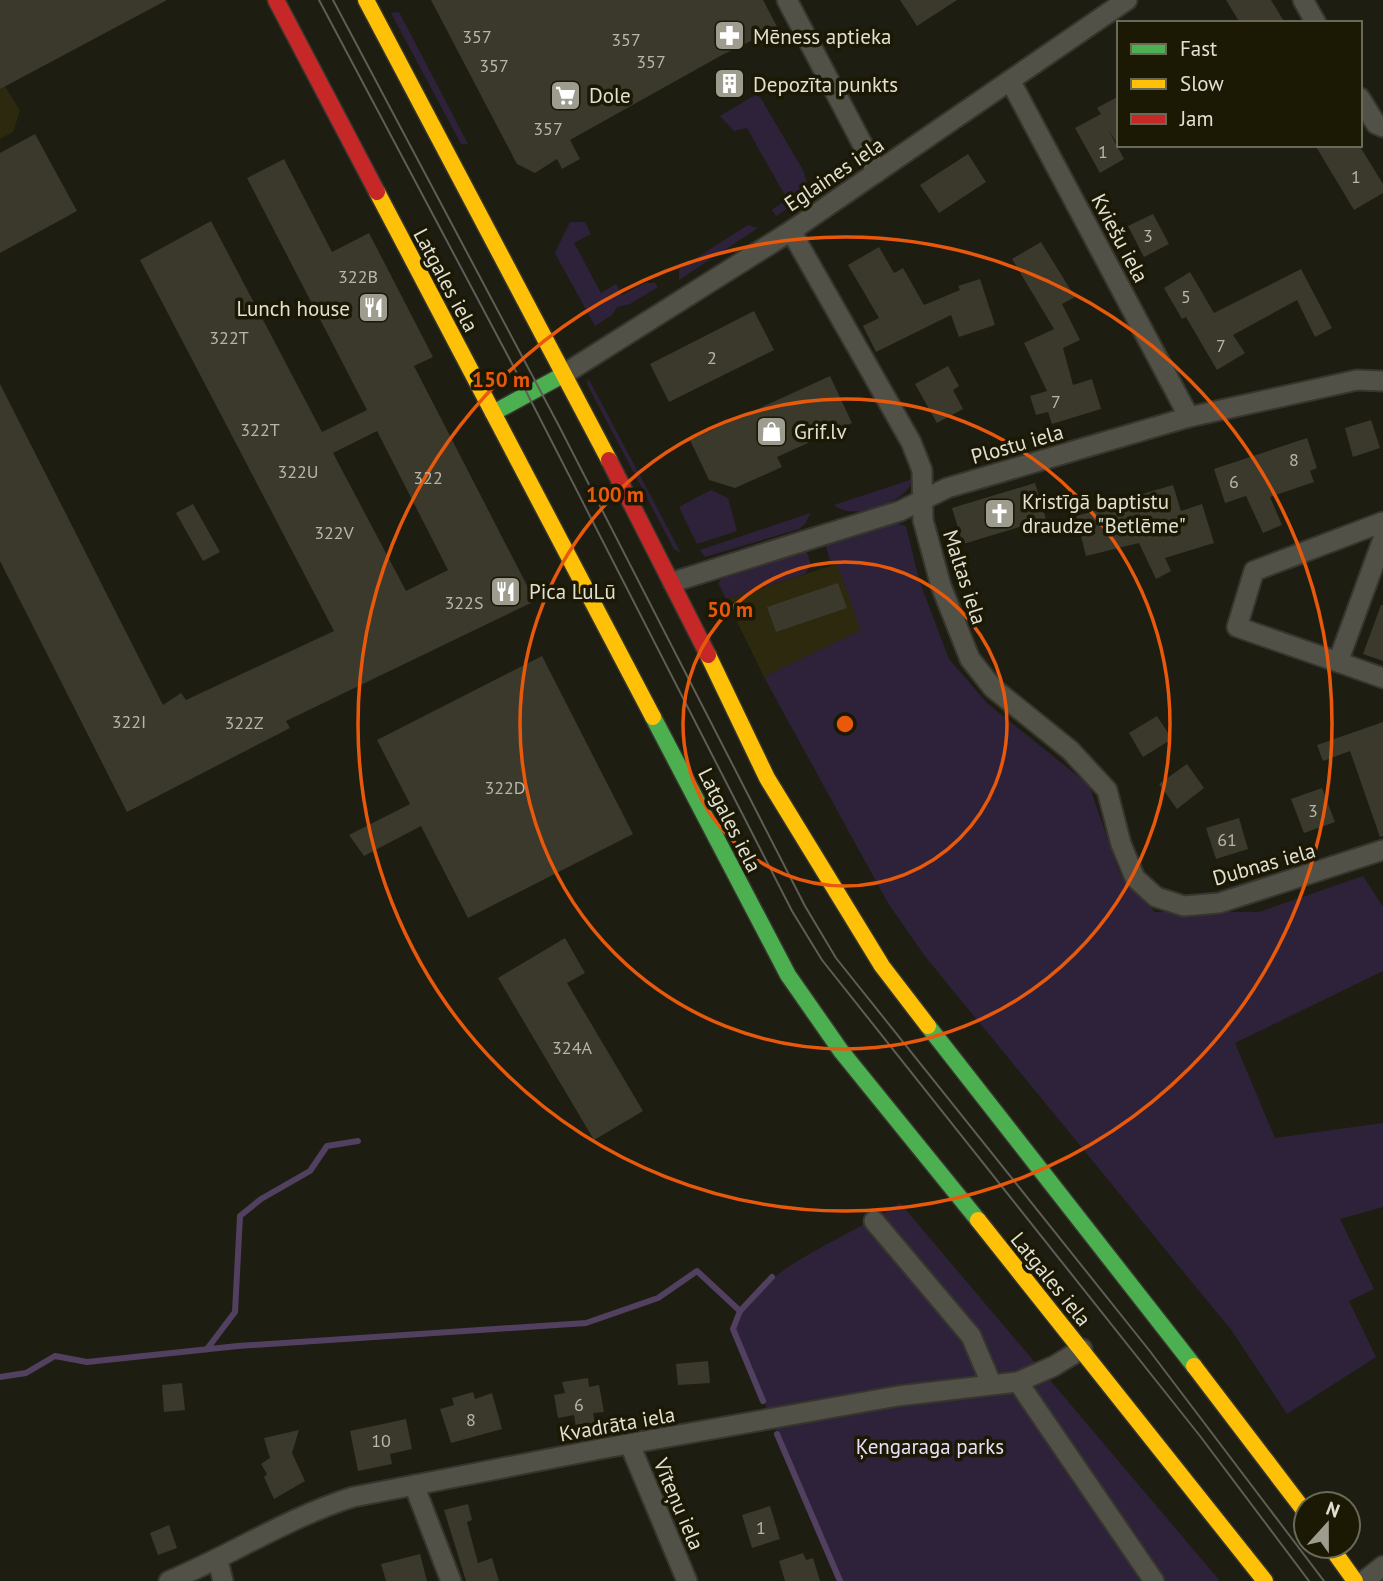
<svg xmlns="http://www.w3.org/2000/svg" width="1383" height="1581" viewBox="0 0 1383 1581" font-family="'PT Sans',sans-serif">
	<rect width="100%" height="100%" fill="#1e1d12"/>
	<g fill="#2c290e">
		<path d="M5,86L20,111L13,132L0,139V89Z"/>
		<path d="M837,564L862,630L764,677L726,599Z"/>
	</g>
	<g fill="#2e223a">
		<path d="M399,12L468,144H461L391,13Z"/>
		<path d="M755,95L760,97L803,170L809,190L805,197L776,216L772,210L787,199L747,128L734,131L720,116Z"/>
		<path d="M570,222H585L591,234L574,243L601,293L616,284L622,295L645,283H655L658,287L630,304L617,307L612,315L595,326L555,253Z"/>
		<path d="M748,225L758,228L679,280V269Z"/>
		<path d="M588,378L681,553L674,549L587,384Z"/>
		<path d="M913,479C907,503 852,522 834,505Z"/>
		<path d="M711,490L728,498L737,531L697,544L679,507Z"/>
		<path d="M810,513L806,523L799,529L705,557L700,550Z"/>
		<path d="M890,522L906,526L919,580L949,659L988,704L1089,785L1120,874L1155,912H1259L1363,876L1383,907V971L1235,1043L1275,1138L1383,1123V1207L1340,1219L1374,1289L1349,1301L1376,1357L1287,1414L1232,1331L924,955L888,903L764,677L861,630L837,564L830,560L825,544Z"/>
		<path d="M797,552H807L811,565L805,574L726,599L718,583L724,576Z"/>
		<path d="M900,1203L1220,1581H840L733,1329C758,1266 846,1240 900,1203Z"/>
	</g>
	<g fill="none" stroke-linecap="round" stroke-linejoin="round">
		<g stroke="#514060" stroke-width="6">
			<path d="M740,1311L733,1329L763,1401"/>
			<path d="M207,1349L235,1312L240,1216L261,1199L310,1171L327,1146L358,1141"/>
			<path d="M0,1377L26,1373L55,1356L87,1362L238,1346L586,1323L658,1298L697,1271L740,1311L772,1277"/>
			<path d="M777,1434L840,1581"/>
		</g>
	</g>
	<g fill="#3a392c" fill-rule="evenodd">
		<path d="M0,0H167L0,89Z"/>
		<path d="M431,0H763L782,36L762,45L757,38L722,55L570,140L580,159L562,169L557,159L535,173L517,164Z"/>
		<path d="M900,0H957L917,26Z"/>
		<path d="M1226,0H1271L1285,23H1240Z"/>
		<path d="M1119,96V146L1109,131L1124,159L1100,173L1075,128L1101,114L1097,108Z"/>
		<path d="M35,134L77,211L0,253V153Z"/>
		<path d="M1315,145H1359L1383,184V193L1354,210Z"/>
		<path d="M968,154L986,182L939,213L920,185Z"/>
		<path d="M284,159L332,252L369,233L433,357L414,366L535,601L286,721L290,728L127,812L0,561V384L163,705L181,693L186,700L334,631L140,260L211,221L322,432L367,410L247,178ZM377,431L448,570L406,591L333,453Z"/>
		<path d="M1153,214L1169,244L1144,257L1128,226Z"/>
		<path d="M1041,242L1075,297L1062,304L1080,340L1063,348L1073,385L1092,379L1101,409L1052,424L1048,412L1036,415L1030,396L1047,391L1024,343L1054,329L1012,259Z"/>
		<path d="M879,247L894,273L903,268L924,305L960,290L958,286L980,279L995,325L959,337L951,315L876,352L863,326L879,318L848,265Z"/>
		<path d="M1301,269L1332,328L1315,337L1297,300L1233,335L1245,353L1217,370L1186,317L1182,319L1164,288L1190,272L1214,313Z"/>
		<path d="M754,311L774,350L669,402L650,364Z"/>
		<path d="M948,366L959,386L953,390L963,409L937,423L915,384Z"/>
		<path d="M830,376L852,423L777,457L782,467L735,488L709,480L690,440Z"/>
		<path d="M1371,420L1380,448L1353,457L1345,428Z"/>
		<path d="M1307,438L1317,468L1310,471L1314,482L1270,497L1282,525L1263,533L1246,496L1225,503L1214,469Z"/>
		<path d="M1035,483L1046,519L963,544L952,508Z"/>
		<path d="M1173,485L1181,511L1202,504L1214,543L1165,558L1171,571L1156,579L1139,543L1086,556L1076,516L1140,499L1139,495Z"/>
		<path d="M193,504L220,552L203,561L176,513Z"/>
		<path d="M838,583L847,608L776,632L767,607Z"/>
		<path d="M1381,605H1383V661L1363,654Z"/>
		<path d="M542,656L633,834L468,918L421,826L364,856L349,835L410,804L377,740Z"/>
		<path d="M1157,716L1172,739L1143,757L1129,733Z"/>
		<path d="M1383,722V836L1380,837L1350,751L1323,761L1317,745Z"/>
		<path d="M1187,764L1204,788L1177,809L1159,784Z"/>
		<path d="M1322,788L1335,822L1304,833L1291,799Z"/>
		<path d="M1239,818L1248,849L1216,859L1206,828Z"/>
		<path d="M565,938L585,973L567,983L643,1111L594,1140L498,978Z"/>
		<path d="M708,1361L710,1383L678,1385L676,1364Z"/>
		<path d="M588,1378L589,1387L599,1385L604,1412L593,1413L595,1423L576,1427L574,1415L558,1418L554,1395L565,1393L562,1382Z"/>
		<path d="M182,1383L185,1410L164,1412L162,1385Z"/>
		<path d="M473,1392L475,1399L492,1393L502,1429L451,1443L440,1409L454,1405L452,1398Z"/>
		<path d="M406,1419L412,1449L390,1454L392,1464L358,1471L350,1431Z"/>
		<path d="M299,1430L292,1453L305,1481L274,1499L264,1477L267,1474L261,1464L270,1458L264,1438Z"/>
		<path d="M468,1504L472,1520L467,1522L478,1563L492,1558L499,1581H466L444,1510Z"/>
		<path d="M770,1506L780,1539L752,1548L742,1515Z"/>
		<path d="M169,1525L177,1548L158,1555L150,1533Z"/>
		<path d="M803,1553L806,1560L813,1558L820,1581H785L779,1561Z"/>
		<path d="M420,1554L427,1581H386L381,1564Z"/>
	</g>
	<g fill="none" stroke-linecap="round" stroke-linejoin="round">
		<defs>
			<g id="street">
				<path d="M787,0L877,172"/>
				<path d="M1303,0L1316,23"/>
				<path d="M1011,82L1189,417"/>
				<path d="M1360,98L1376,124L1383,127"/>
				<path d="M791,231L911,442L922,470L923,520L941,586L970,659L993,688L1070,750L1107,790L1121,844L1135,878L1156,897L1184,906L1219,903L1383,850"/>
				<path d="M561,376L791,231L1127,0"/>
				<path d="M1383,539L1338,662L1383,678"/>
				<path d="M673,582L900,511L947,488L1063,454L1189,417L1357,380L1383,381"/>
				<path d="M1338,662L1237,627L1254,571L1383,522"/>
				<path d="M874,1221L971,1336L991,1383"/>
				<path d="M1018,1382L1154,1581"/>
				<path d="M630,1445L687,1581"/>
				<path d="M414,1485L451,1581"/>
				<path d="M218,1561L223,1581"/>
				<path d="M169,1581C231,1555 289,1517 353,1497L600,1449L898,1396L1018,1382L1054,1366L1082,1349"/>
				<path d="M1364,1581L1383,1566"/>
			</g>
			<g id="fast">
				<path d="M493,413L561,376"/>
				<path d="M653,717L788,975L841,1051L978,1220"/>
				<path d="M928,1026L1194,1366"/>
			</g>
			<g id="slow">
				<path d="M366,0L609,460"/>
				<path d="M377,192L653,717"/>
				<path d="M708,655L767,778L882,966L928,1026"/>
				<path d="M978,1220L1265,1581"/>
				<path d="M1194,1366L1306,1513"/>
				<path d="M1330,1546L1355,1581"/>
			</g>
			<g id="jam">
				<path d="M276,0L377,192"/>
				<path d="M609,460L708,655"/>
			</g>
		</defs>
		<use href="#street" stroke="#37362e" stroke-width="23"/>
		<use href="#fast" stroke="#37362e" stroke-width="19"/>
		<use href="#slow" stroke="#37362e" stroke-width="19"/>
		<use href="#jam" stroke="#37362e" stroke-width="19"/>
		<use href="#street" stroke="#525148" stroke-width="19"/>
		<use href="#fast" stroke="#4caf50" stroke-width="16"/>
		<use href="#slow" stroke="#ffc107" stroke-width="16"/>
		<use href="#jam" stroke="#c62828" stroke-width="16"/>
		<g stroke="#5f5e56" stroke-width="2">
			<path d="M319,0L509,358L792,911L822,960L1200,1436L1309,1581"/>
			<path d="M333,0L559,426L805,906L836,958L1149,1350L1324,1581"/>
		</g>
	</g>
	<g fill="none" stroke="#e8590c" stroke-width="3.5">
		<circle cx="845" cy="724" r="162"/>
		<circle cx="845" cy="724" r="325"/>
		<circle cx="845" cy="724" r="487"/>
	</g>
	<defs>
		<symbol id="pharmacy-square" viewBox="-11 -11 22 22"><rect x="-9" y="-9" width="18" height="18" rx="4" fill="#9d9c8f" stroke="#1b1804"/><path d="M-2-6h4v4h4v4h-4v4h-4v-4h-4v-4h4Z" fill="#fff"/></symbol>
		<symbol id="building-square" viewBox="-11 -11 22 22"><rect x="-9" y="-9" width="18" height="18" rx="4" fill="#9d9c8f" stroke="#1b1804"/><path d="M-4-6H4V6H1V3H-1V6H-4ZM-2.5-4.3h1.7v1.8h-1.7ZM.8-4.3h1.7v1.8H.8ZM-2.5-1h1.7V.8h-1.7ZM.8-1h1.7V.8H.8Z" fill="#fff"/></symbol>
		<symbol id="supermarket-square" viewBox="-11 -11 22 22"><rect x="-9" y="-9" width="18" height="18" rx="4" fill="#9d9c8f" stroke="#1b1804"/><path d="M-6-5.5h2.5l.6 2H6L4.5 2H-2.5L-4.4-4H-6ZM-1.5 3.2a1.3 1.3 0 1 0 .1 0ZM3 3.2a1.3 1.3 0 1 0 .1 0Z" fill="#fff"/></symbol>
		<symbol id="restaurant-square" viewBox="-11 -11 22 22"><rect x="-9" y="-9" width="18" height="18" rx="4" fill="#9d9c8f" stroke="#1b1804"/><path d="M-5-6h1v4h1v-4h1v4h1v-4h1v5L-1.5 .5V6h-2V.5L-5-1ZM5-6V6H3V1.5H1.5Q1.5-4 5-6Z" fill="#fff"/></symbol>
		<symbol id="shop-square" viewBox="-11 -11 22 22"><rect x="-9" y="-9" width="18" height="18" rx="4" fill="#9d9c8f" stroke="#1b1804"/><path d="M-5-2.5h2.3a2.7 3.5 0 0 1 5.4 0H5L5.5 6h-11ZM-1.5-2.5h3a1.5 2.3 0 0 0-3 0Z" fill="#fff"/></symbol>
		<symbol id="church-square" viewBox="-11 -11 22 22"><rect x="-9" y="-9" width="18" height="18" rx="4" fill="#9d9c8f" stroke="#1b1804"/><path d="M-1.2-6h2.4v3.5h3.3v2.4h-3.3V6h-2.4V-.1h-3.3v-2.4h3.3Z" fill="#fff"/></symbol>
	</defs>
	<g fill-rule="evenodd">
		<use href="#pharmacy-square" x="712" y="18" width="35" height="35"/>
		<use href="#building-square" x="712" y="66" width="35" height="35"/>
		<use href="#supermarket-square" x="548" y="78" width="35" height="35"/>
		<use href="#restaurant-square" x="356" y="290" width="35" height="35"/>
		<use href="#shop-square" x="754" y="414" width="35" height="35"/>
		<use href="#church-square" x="982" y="496" width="35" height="35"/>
		<use href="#restaurant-square" x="488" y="574" width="35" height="35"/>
	</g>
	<g text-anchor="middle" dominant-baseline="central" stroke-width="7" stroke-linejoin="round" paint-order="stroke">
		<g font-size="18" fill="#b7b6a9">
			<text x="477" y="36">357</text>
			<text x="626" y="39">357</text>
			<text x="651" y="61">357</text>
			<text x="494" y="65">357</text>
			<text x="548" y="128">357</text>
			<text x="1103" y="151">1</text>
			<text x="1356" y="176">1</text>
			<text x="1148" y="235">3</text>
			<text x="358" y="276">322B</text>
			<text x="1186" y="296">5</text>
			<text x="229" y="337">322T</text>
			<text x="1221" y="345">7</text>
			<text x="712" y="357">2</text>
			<text x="1056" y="401">7</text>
			<text x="260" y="429">322T</text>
			<text x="1294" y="459">8</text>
			<text x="298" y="471">322U</text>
			<text x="428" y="477">322</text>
			<text x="1234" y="481">6</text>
			<text x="334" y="532">322V</text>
			<text x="464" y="602">322S</text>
			<text x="129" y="721">322I</text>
			<text x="244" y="722">322Z</text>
			<text x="505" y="787">322D</text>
			<text x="1313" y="810">3</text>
			<text x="1227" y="839">61</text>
			<text x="572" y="1047">324A</text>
			<text x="579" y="1404">6</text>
			<text x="471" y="1419">8</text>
			<text x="381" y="1440">10</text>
			<text x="761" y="1527">1</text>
		</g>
		<g font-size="21" fill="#e1e0d3" stroke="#1b1804" text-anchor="start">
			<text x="753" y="36">Mēness aptieka</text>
			<text x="753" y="84">Depozīta punkts</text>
			<text x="589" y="95">Dole</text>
			<text x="350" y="308" text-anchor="end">Lunch house</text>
			<text x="794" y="431">Grif.lv</text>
			<text x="1022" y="501">Kristīgā baptistu<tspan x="1022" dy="24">draudze "Betlēme"</tspan></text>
			<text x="529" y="591">Pica LuLū</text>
		</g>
		<g font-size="21" fill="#e1e0d3" stroke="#1b1804">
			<text transform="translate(834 174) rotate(-34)">Eglaines iela</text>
			<text transform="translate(1120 238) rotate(62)">Kviešu iela</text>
			<text transform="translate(446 280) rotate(62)">Latgales iela</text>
			<text transform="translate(1017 444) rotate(-16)">Plostu iela</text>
			<text transform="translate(965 577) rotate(72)">Maltas iela</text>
			<text transform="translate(730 820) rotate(63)">Latgales iela</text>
			<text transform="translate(1264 864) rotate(-16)">Dubnas iela</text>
			<text transform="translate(1051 1279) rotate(51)">Latgales iela</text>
			<text transform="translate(617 1424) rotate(-10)">Kvadrāta iela</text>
			<text transform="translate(679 1504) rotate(67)">Vīteņu iela</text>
		</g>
		<g font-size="21" fill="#eadef9" stroke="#1b1804">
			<text x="930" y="1446">Ķengaraga parks</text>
		</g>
	</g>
	<circle cx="845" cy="724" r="10" fill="#e8590c" stroke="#1b1804" stroke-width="3.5"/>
	<g font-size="21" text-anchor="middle" font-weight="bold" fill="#e8590c" stroke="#1b1804" stroke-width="7" stroke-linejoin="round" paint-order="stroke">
		<text x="501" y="387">150 m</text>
		<text x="615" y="502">100 m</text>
		<text x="730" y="617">50 m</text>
	</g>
	<rect x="1117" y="21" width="245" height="126" fill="#1b1804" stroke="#6a6857" stroke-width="2"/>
	<rect x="1131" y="44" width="35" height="10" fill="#4caf50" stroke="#6a6857" stroke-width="2"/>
	<text x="1180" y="56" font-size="21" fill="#e1e0d3">Fast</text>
	<rect x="1131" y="79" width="35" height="10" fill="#ffc107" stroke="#6a6857" stroke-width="2"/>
	<text x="1180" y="91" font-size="21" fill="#e1e0d3">Slow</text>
	<rect x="1131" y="114" width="35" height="10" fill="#c62828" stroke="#6a6857" stroke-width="2"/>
	<text x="1180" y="126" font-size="21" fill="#e1e0d3">Jam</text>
	<g transform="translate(1327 1525) rotate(21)"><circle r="33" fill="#1b1804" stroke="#6a6857" stroke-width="2"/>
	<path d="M0-5L12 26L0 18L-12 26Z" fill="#9d9c8f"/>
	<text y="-10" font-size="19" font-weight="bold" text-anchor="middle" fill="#e1e0d3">N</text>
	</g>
</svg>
